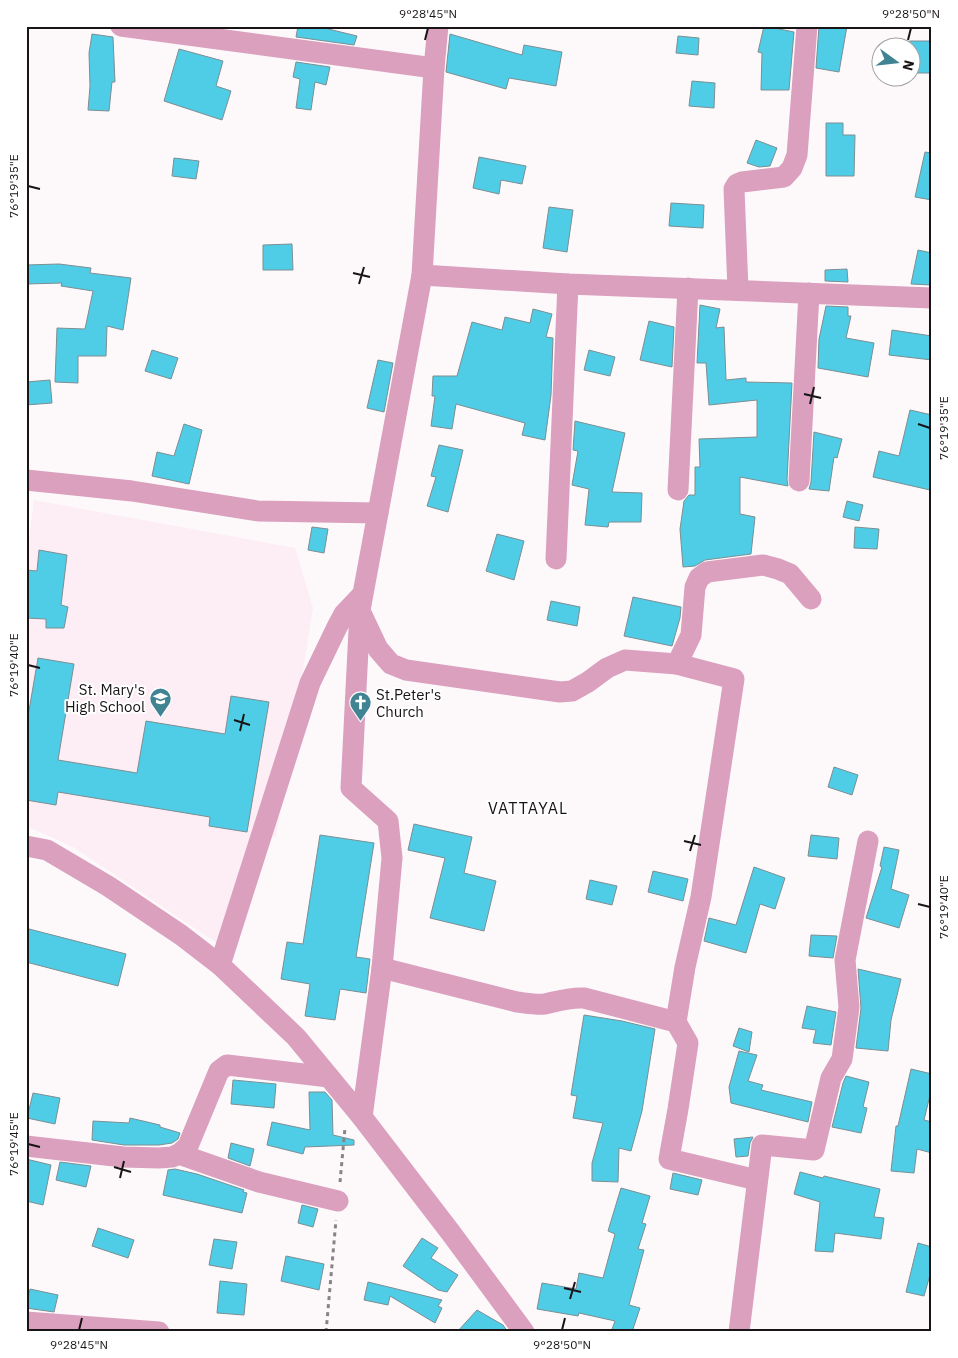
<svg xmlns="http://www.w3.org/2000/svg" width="958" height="1358" viewBox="0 0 958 1358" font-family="'IBM Plex Sans',sans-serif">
	<rect width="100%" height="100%" fill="#fdf9fb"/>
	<path fill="#fdedf5" d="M34,500L295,548L313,608L276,837L257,835L230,952L73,847L26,826V564Z"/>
	<g fill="#4fcde7" stroke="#7c8e92">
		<path d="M298,26H316L357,36L354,45L296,37Z"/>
		<path d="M764,26L794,32L789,90H761L762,53L758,52Z"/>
		<path d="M819,26H847L839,72L816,68Z"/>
		<path d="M92,34L113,37L115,82H112L109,111L88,110L90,86L89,53Z"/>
		<path d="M450,34L522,55L524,45L562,52L556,86L509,78L506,89L446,72Z"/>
		<path d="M678,36L699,38L698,55L676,53Z"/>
		<rect x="910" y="41" width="22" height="32"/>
		<path d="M179,49L223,61L216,86L231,91L222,120L164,101Z"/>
		<path d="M296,62L330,67L326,85L315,82L311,110L296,108L300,79L293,77Z"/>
		<path d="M692,81L715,83L714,108L689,106Z"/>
		<path d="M826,123H843V135H855L854,176H826Z"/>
		<path d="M756,140L777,148L770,166L759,167L747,163Z"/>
		<path d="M925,152L932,153V200L915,197Z"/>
		<path d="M479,157L526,166L522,184L501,180L499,194L473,188Z"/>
		<path d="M174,158L199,161L196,179L172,176Z"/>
		<path d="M671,203L704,205L703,228L669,226Z"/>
		<path d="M549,207L573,210L567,252L543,248Z"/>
		<path d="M292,244L293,270H263V245Z"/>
		<path d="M918,250L932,253V285L911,284Z"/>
		<path d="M59,264L91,268L90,273L131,278L123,330L107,326L106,356H78V383L55,382L57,328L85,329L93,291L61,286L62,283L26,284V265Z"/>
		<path d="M847,269L848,282L825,281V270Z"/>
		<path d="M700,305L720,309L716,328L724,327L726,380L746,378V382L792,383L787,480L788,486L740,477V514L755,517L751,554L705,560L695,566L683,567L680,529L684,501L689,495H695V467H700L699,439L757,437V400L709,405L706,363H697Z"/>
		<path d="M826,306L848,307V316H851L846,338L874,343L868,377L818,368L819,339Z"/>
		<path d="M533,309L552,314L546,337L553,338L551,395L545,440L522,435L525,423L456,404L452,429L431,426L435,396H432L433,376H457L472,322L502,330L505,317L530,323Z"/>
		<path d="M649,321L674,327L672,367L640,360Z"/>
		<path d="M892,330L932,336V360L889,355Z"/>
		<path d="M152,350L178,358L171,379L145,371Z"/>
		<path d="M589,350L615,357L610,376L584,370Z"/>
		<path d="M378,360L393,363L384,412L367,408Z"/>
		<path d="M50,380L52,403L26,405V382Z"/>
		<path d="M910,410L932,415V480L930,490L873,477L879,451L899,456Z"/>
		<path d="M575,421L625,433L612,492L642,493L641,522H609L608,527L585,525L589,489L572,485L578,451L573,450Z"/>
		<path d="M184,424L202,430L189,484L152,476L157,452L174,456Z"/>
		<path d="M814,432L842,439L837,458L834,457L829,491L809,489L811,482Z"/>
		<path d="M439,445L463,450L448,512L427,506L436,477L431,476Z"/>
		<path d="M847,501L863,505L859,521L843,517Z"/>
		<path d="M312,527L328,529L324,553L308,550Z"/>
		<path d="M855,527L879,529L877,549L854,548Z"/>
		<path d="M497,534L524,541L514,580L486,571Z"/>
		<path d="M39,550L67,555L61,605L68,607L64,628H46V619L26,618V570L37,571Z"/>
		<path d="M633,597L681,607L680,618L672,646L624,636Z"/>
		<path d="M551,601L580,607L577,626L547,620Z"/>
		<path d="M38,658L74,664L58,760L137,773L146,721L225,734L231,696L269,702L247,832L209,826L210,817L58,792L56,805L26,800V728Z"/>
		<path d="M834,767L858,775L852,795L828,787Z"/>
		<path d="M414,824L472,837L464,873L496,881L484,931L430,918L445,858L408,850Z"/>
		<path d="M320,835L374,843L356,957L370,959L366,993L340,989L335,1020L305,1016L310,984L281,979L287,942L303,944Z"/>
		<path d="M811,835L839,838L837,859L808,856Z"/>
		<path d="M884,847L899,850L891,889L909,895L899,928L866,918L882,867L880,866Z"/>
		<path d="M754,867L785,878L775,909L760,904L746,953L704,941L709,918L736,925Z"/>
		<path d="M653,871L688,879L683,901L648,892Z"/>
		<path d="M590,880L617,886L612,905L586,899Z"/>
		<path d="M29,929L126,954L118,986L26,962V938Z"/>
		<path d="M811,935L837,936L833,958L809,956Z"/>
		<path d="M858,969L901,979L891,1020L888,1051L856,1048L861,1008Z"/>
		<path d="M807,1006L836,1012L831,1045L813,1043L816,1030L802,1028Z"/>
		<path d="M584,1015L622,1021L655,1029L642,1111L631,1151L619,1148L618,1182L592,1181V1163L603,1123L573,1118L577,1096L571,1095Z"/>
		<path d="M739,1028L752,1032L749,1052L733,1046Z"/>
		<path d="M739,1051L757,1055L748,1081L763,1085L761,1090L812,1102L808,1122L731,1103L729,1087Z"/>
		<path d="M911,1069L932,1074V1087L924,1120L932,1122V1153L917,1149L914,1173L891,1171L896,1126H898Z"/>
		<path d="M846,1076L869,1082L863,1107L867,1108L861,1133L832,1127L843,1083Z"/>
		<path d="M233,1080L276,1084L274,1108L231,1104Z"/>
		<path d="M309,1092H325L332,1100L333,1135L354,1140V1145L305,1147L303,1154L267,1145L272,1122L310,1130Z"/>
		<path d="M33,1093L60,1098L55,1124L27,1118Z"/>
		<path d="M130,1118L160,1125V1127L180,1133L178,1139L172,1143L159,1145H124L92,1140L93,1121L129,1123Z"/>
		<path d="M753,1137L750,1143L748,1156L736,1157L734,1139Z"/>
		<path d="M231,1143L254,1149L250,1166L228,1158Z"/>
		<path d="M26,1159L51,1165L43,1205L26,1201Z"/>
		<path d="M60,1162L91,1166L86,1187L56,1180Z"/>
		<path d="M175,1169L197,1174L244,1190L243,1192L247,1193L242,1213L163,1195L168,1170Z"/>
		<path d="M800,1172L823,1178L824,1176L880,1189L874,1217L884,1218L881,1239L835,1233L833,1252L815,1251L820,1202L794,1194Z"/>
		<path d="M673,1173L702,1180L698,1195L670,1189Z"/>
		<path d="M621,1188L650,1196L642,1223L646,1224L638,1249L644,1250L629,1305L640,1308L632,1332H611L615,1321L579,1313L578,1316L537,1309L542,1283L576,1289L579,1273L603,1278L615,1234L608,1231Z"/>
		<path d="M302,1205L318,1209L313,1227L298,1223Z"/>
		<path d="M98,1228L134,1240L128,1258L92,1246Z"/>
		<path d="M422,1238L438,1248L431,1258L458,1275L447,1292L438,1290L403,1266Z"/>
		<path d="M214,1239L237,1242L232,1269L209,1265Z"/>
		<path d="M918,1243L932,1247V1268L924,1296L906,1292Z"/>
		<path d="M286,1256L324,1264L319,1290L281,1281Z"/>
		<path d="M220,1281L247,1284L244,1315L217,1313Z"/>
		<path d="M368,1282L442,1300L438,1306L442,1308L435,1323L390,1296L388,1305L364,1300Z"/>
		<path d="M30,1289L58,1295L54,1312L26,1308Z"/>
		<path d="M477,1310L503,1325L508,1332H457Z"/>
	</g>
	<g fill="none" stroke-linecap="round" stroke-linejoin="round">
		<g stroke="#888486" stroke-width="3" stroke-dasharray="4 4" stroke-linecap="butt">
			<path d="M340,1182L345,1128"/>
			<path d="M326,1332L336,1220"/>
		</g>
		<g stroke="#daa0be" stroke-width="21">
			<path d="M121,26L434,68"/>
			<path d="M422,275L568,284L932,298"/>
			<path d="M738,290L734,189L737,184L742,182L784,177L792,168L797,155L807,26"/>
			<path d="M26,480L132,491L258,511L378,513"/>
			<path d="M799,481L809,293"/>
			<path d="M678,490L688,288"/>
			<path d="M556,559L568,284"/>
			<path d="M361,613L378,649L391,664L406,670L560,692L572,691L588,682L607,668L625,660L677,664L691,635L695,587L699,578L707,572L763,565L778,569L790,574L811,599"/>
			<path d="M677,664L734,679L701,897L685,967L676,1022L688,1043L678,1109L669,1159L757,1180"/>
			<path d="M26,846L47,850L108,886L181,935L220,965L296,1037L362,1117L451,1233L524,1332"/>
			<path d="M220,965L310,683L337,627L344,614L362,595"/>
			<path d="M382,968L517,1002C526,1003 536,1005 545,1004C558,1001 570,997 584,998L676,1022"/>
			<path d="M362,1117L382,968L392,858L388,821L351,788L360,610L422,275L434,68L438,26"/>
			<path d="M26,1146L123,1157L159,1158L172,1157L179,1154L188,1146L219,1071L227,1065L329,1077"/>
			<path d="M179,1154L259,1182L338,1201"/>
			<path d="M26,1322L159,1332"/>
			<path d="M739,1332L762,1145L814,1150L831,1078L842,1059L849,1007L845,960L868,841"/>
		</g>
	</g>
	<path fill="none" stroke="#191416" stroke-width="2" d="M425,40L428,28M908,40L911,28M28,186L40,189M353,273L370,277M359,284L364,267M804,394L821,398M810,404L814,387M918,424L930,428M28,665L40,668M234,720L250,725M240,731L244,714M684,841L701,845M690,851L695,835M918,904L930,907M28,1144L40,1147M114,1167L131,1172M120,1178L124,1161M564,1288L581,1292M570,1299L575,1282M79,1330L82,1318M562,1330L565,1318"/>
	<defs>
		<symbol id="school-pin" viewBox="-11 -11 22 30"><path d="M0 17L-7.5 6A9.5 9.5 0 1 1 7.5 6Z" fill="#408493" stroke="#fff"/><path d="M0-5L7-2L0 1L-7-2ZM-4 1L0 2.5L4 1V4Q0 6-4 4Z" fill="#fff"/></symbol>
		<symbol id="church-pin" viewBox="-11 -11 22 30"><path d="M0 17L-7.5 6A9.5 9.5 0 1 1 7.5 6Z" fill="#408493" stroke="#fff"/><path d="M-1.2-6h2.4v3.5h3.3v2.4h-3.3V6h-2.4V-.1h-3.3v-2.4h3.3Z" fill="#fff"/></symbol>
	</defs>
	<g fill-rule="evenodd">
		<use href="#school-pin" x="148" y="686" width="25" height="34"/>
		<use href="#church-pin" x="348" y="690" width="25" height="34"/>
	</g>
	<g text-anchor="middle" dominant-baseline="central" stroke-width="4" stroke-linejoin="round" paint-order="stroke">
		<g font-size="15" fill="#191416" stroke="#fff" text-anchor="end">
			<text x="145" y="689">St. Mary's<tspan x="145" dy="17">High School</tspan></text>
			<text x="376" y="694" text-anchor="start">St.Peter's<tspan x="376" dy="17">Church</tspan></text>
		</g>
		<g font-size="16" letter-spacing="1" fill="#191416" stroke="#fff">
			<text x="528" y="808">VATTAYAL</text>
		</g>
	</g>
	<rect width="958" height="1358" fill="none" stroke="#ffffff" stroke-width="55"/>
	<g transform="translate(896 62) rotate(105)"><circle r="24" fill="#ffffff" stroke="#a3a1a2"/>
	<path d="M0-4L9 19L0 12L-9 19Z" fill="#408493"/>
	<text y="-8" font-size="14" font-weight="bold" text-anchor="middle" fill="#191416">N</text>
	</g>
	<rect x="28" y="28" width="902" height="1302" fill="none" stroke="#191416" stroke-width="2"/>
	<g font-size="12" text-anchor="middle" fill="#191416">
		<text x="428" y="18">9°28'45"N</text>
		<text x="911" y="18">9°28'50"N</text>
		<text transform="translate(14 186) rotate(-90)" y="4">76°19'35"E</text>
		<text transform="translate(944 428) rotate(-90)" y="4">76°19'35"E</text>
		<text transform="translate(14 665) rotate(-90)" y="4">76°19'40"E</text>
		<text transform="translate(944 907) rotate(-90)" y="4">76°19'40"E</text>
		<text transform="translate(14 1144) rotate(-90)" y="4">76°19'45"E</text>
		<text x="79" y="1349">9°28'45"N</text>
		<text x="562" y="1349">9°28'50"N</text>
	</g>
</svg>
